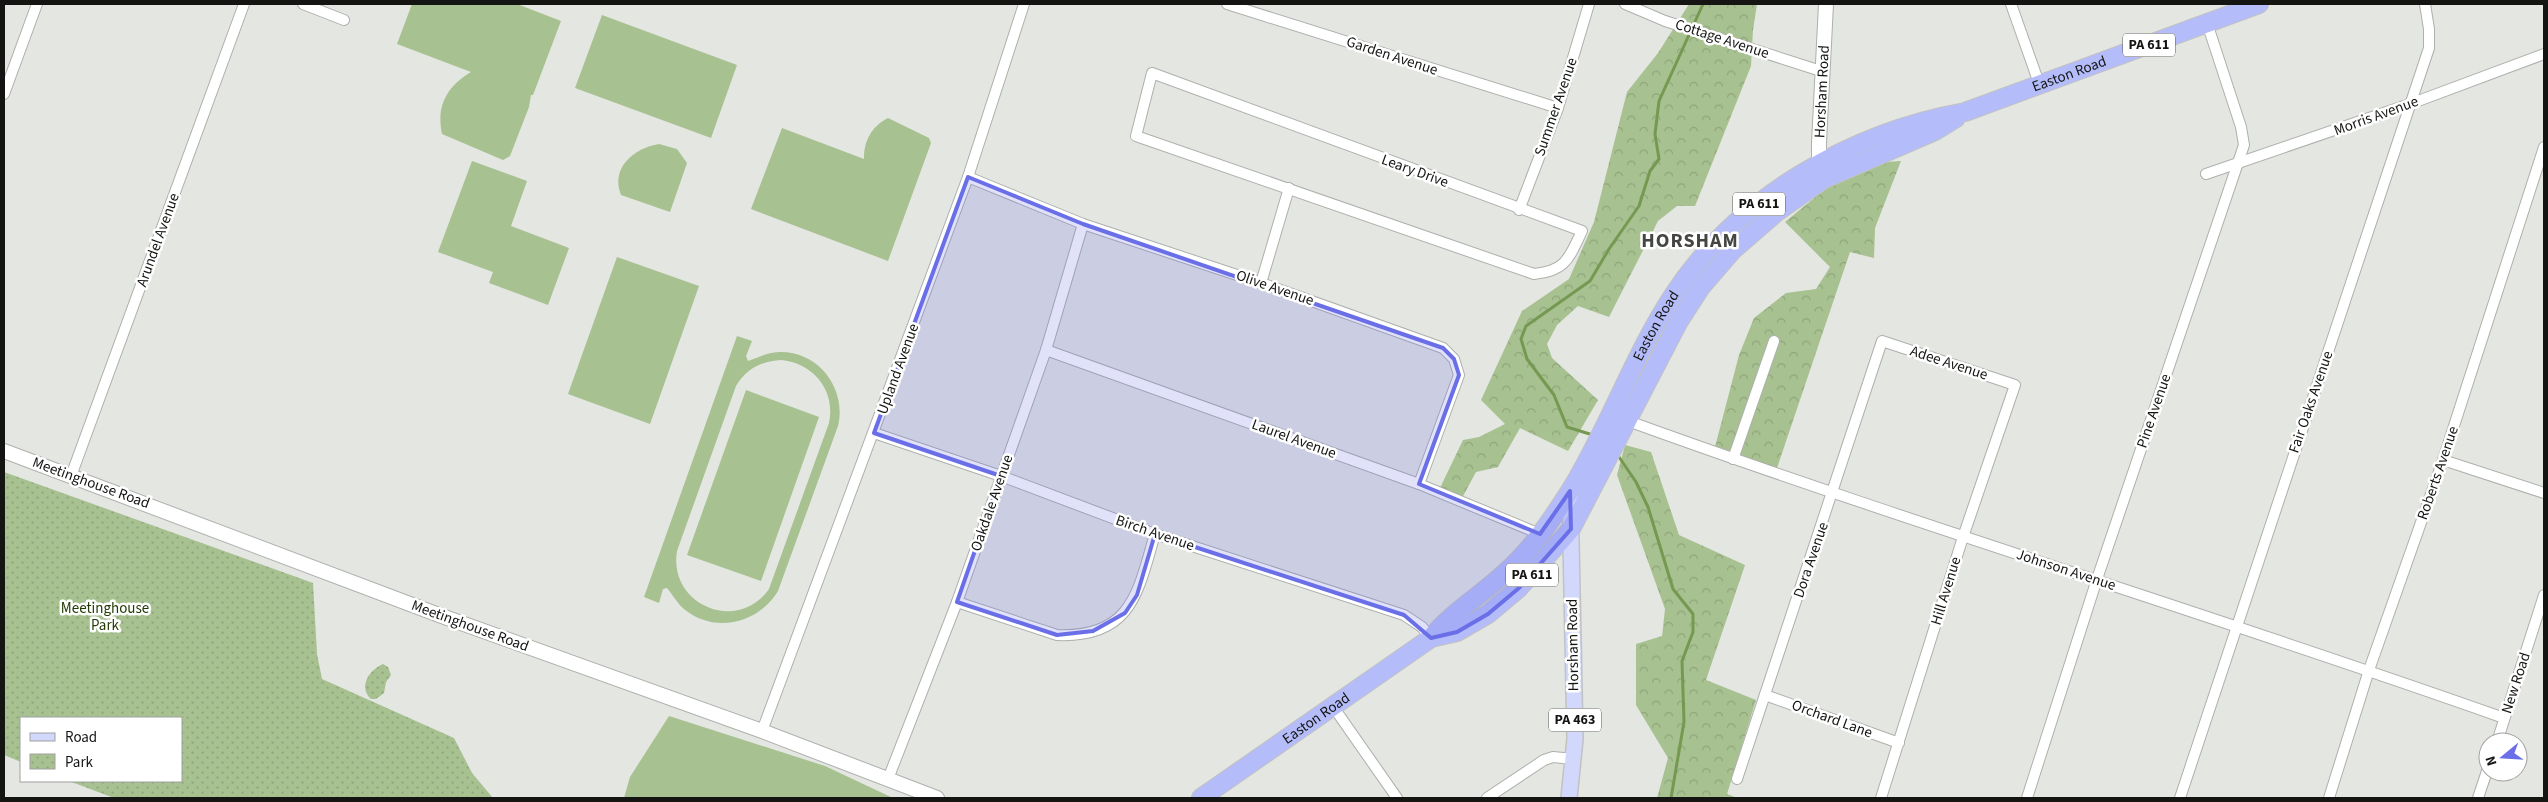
<svg xmlns="http://www.w3.org/2000/svg" width="2548" height="802" viewBox="0 0 2548 802" font-family="'Source Sans 3',sans-serif">
	<defs>
		<pattern id="forest-crowns" width="20" height="18" patternUnits="userSpaceOnUse" patternTransform="scale(1.25)"><rect width="20" height="18" fill="#a7c190"/><path d="M2 6a3 3 0 1 1 6 0M12 15a3 3 0 1 1 6 0" fill="none" stroke="#8fa57b"/></pattern>
		<pattern id="park-dots" width="8" height="8" patternUnits="userSpaceOnUse" patternTransform="scale(1.25)"><rect width="8" height="8" fill="#a7c190"/><path d="M2 2h.1M6 6h.1" fill="none" stroke="#8fa57b" stroke-width="1.8" stroke-linecap="round"/></pattern>
	</defs>
	<rect width="100%" height="100%" fill="#e4e6e2"/>
	<g fill="#a7c190" fill-rule="evenodd">
		<path d="M412,4H517L561,21L533,95H531L529,107L510,156L503,160L442,134C436,106 447,86 471,72L397,44Z"/>
		<path d="M602,15L737,65L711,138L575,88Z"/>
		<path d="M888,118L929,138L931,143L888,261L751,209L782,128L864,159C864,141 871,127 888,118Z"/>
		<path d="M659,144L677,149L687,163L670,212L621,195C610,168 634,148 659,144Z"/>
		<path d="M472,161L527,181L511,226L569,248L548,305L489,283L493,272L438,252Z"/>
		<path d="M617,257L699,286L650,424L568,394Z"/>
		<path d="M737,336L752,341L746,356L748,361C759,357 768,352 781,352C819,352 847,389 838,426L778,591C758,624 714,634 684,609C677,603 673,595 667,588L663,589L659,603L644,597ZM781,360C813,363 836,390 829,423L769,589C738,634 668,605 677,551L736,386C746,369 762,361 781,360Z"/>
		<path d="M746,390L819,417L761,581L687,555Z"/>
		<path d="M669,716L825,766L893,798H624L630,777Z"/>
	</g>
	<g fill="url(#forest-crowns)">
		<path d="M1689,4H1757L1753,30L1751,66L1695,206H1677L1658,221L1609,317L1578,306L1557,325L1547,344L1552,358L1598,400L1568,451L1520,428L1498,467L1476,472L1462,498L1440,488L1463,440L1479,437L1505,424L1481,400L1522,311L1569,279L1594,222L1627,92L1658,53Z"/>
		<path d="M1901,161L1875,228L1874,258L1850,252L1777,468L1715,447L1739,355L1754,318L1786,293L1816,289L1830,267L1785,222L1831,184L1872,163Z"/>
		<path d="M1625,445L1651,452L1679,535L1745,565L1706,680L1756,700L1727,794L1737,798H1657L1668,758L1636,705V644L1662,636L1665,609L1617,475Z"/>
	</g>
	<g fill="url(#park-dots)">
		<path d="M4,472L313,583L317,654L322,679L454,738L472,773L493,798H114L69,781H181V718H21V762L4,755Z"/>
		<path d="M383,664L388,667L391,675L386,682L384,693L376,699H371C358,687 369,670 383,664Z"/>
	</g>
	<g fill="none" stroke-linecap="round" stroke-linejoin="round">
		<g stroke="#769952" stroke-width="3">
			<path d="M1593,435L1567,427L1554,395L1527,359L1521,339L1526,326L1590,281L1609,249L1639,206L1650,171L1659,159L1655,134L1659,101L1703,4"/>
			<path d="M1617,454L1636,482L1648,507L1673,589L1693,614V632L1682,661L1684,722L1671,798"/>
		</g>
		<defs>
			<g id="street">
				<path d="M303,4L344,20"/>
				<path d="M1227,4L1558,108"/>
				<path d="M1625,4L1665,21L1821,71"/>
				<path d="M2011,4L2040,86"/>
				<path d="M1152,73L1582,231C1569,258 1566,271 1534,274L1136,136Z"/>
				<path d="M4,94L37,4"/>
				<path d="M2206,174L2410,104L2544,54"/>
				<path d="M968,177L1083,224L1261,283L1443,348L1454,359L1459,375L1419,484"/>
				<path d="M1519,210L1558,108L1589,4"/>
				<path d="M1261,283L1289,188"/>
				<path d="M1046,350L1419,484L1540,534"/>
				<path d="M1628,421C1918,526 2214,615 2504,718"/>
				<path d="M874,433L1001,476L1155,534L1404,615L1422,627L1431,638"/>
				<path d="M1733,459L1774,341"/>
				<path d="M2443,460L2544,493"/>
				<path d="M71,476L244,4"/>
				<path d="M957,602L1057,635C1132,638 1138,592 1155,534"/>
				<path d="M1765,695L1899,743"/>
				<path d="M1332,705L1397,798"/>
				<path d="M762,731L968,177L1024,4"/>
				<path d="M2497,742L2544,595"/>
				<path d="M888,779L957,602L1046,350L1083,224"/>
				<path d="M1737,779L1882,341L2015,385L1963,537L1881,798"/>
				<path d="M1487,798L1544,760L1553,757L1573,759"/>
				<path d="M2027,798L2097,579L2244,145L2241,127L2207,23"/>
				<path d="M2180,798L2429,48V29L2425,4"/>
				<path d="M2329,798L2369,670L2443,460L2544,147"/>
				<path d="M2478,798L2488,768"/>
			</g>
			<g id="secondary">
				<path id="s1" d="M1822,172L1819,163V143L1826,4"/>
				<path d="M4,451L439,615L762,731L937,798"/>
			</g>
			<path id="primary" d="M1569,798L1575,739L1570,491"/>
			<g id="highway">
				<path d="M1431,638L1457,632L1488,614L1519,588L1571,529L1679,321L1701,287L1733,250L1778,211L1824,179L1935,131L1956,118"/>
				<path id="s2" d="M1201,798L1431,638C1453,611 1482,595 1507,571C1532,549 1552,519 1570,491C1609,428 1633,356 1674,294C1738,197 1852,132 1965,112L2259,4"/>
			</g>
		</defs>
		<use href="#street" stroke="#adb0ac" stroke-width="12"/>
		<use href="#secondary" stroke="#adb0ac" stroke-width="16"/>
		<use href="#primary" stroke="#c2c2c2" stroke-width="18"/>
		<use href="#highway" stroke="#c2c2c2" stroke-width="20"/>
		<use href="#street" stroke="#fff" stroke-width="10"/>
		<use href="#secondary" stroke="#fff" stroke-width="14"/>
		<use href="#primary" stroke="#d2d7fc" stroke-width="15"/>
		<use href="#highway" stroke="#b4bdfa" stroke-width="18"/>
	</g>
	<path fill="#6a6fe8" fill-opacity="0.2" stroke="#6a6fe8" stroke-width="4" stroke-linejoin="round" d="M968,177L1083,224L1443,348L1454,359L1459,375L1419,484L1540,534L1570,491L1571,529L1519,588L1488,614L1457,632L1431,638L1404,615L1155,534L1137,595L1125,613L1093,631L1057,635L957,602L1001,476L874,433Z"/>
	<g text-anchor="middle" dominant-baseline="central" stroke-width="5" stroke-linejoin="round" paint-order="stroke">
		<g fill="#fff" stroke="#5a5b5a" stroke-width="1">
			<rect x="2123" y="33.5" width="52" height="23" rx="4"/>
			<rect x="1733" y="192.5" width="52" height="23" rx="4"/>
			<rect x="1506" y="563.5" width="52" height="23" rx="4"/>
			<rect x="1549" y="708.5" width="52" height="23" rx="4"/>
		</g>
		<g font-size="14" font-weight="bold" fill="#141513">
			<text x="2149" y="45">PA 611</text>
			<text x="1759" y="204">PA 611</text>
			<text x="1532" y="575">PA 611</text>
			<text x="1575" y="720">PA 463</text>
		</g>
		<g font-size="15" fill="#141513" stroke="#fff">
			<text transform="translate(1722 39) rotate(18)">Cottage Avenue</text>
			<text transform="translate(1392 56) rotate(18)">Garden Avenue</text>
			<text stroke="none"><textPath href="#s2" startOffset="1170">Easton Road</textPath></text>
			<text stroke="none"><textPath href="#s1" startOffset="81">Horsham Road</textPath></text>
			<text transform="translate(1556 107) rotate(-71)">Summer Avenue</text>
			<text transform="translate(2376 116) rotate(-20)">Morris Avenue</text>
			<text transform="translate(1415 171) rotate(20)">Leary Drive</text>
			<text transform="translate(158 240) rotate(-70)">Arundel Avenue</text>
			<text transform="translate(1275 288) rotate(19)">Olive Avenue</text>
			<text stroke="none"><textPath href="#s2" startOffset="670">Easton Road</textPath></text>
			<text transform="translate(1949 363) rotate(18)">Adee Avenue</text>
			<text transform="translate(898 369) rotate(-70)">Upland Avenue</text>
			<text transform="translate(2311 402) rotate(-71)">Fair Oaks Avenue</text>
			<text transform="translate(2154 411) rotate(-71)">Pine Avenue</text>
			<text transform="translate(1294 439) rotate(20)">Laurel Avenue</text>
			<text transform="translate(2438 473) rotate(-71)">Roberts Avenue</text>
			<text transform="translate(91 483) rotate(20)">Meetinghouse Road</text>
			<text transform="translate(992 503) rotate(-71)">Oakdale Avenue</text>
			<text transform="translate(1155 533) rotate(19)">Birch Avenue</text>
			<text transform="translate(1811 560) rotate(-71)">Dora Avenue</text>
			<text transform="translate(2066 570) rotate(18)">Johnson Avenue</text>
			<text transform="translate(1946 591) rotate(-73)">Hill Avenue</text>
			<text transform="translate(470 626) rotate(20)">Meetinghouse Road</text>
			<text transform="translate(1573 645) rotate(-91)">Horsham Road</text>
			<text transform="translate(2516 683) rotate(-72)">New Road</text>
			<text stroke="none"><textPath href="#s2" startOffset="140">Easton Road</textPath></text>
			<text transform="translate(1832 719) rotate(20)">Orchard Lane</text>
		</g>
		<g font-size="15" fill="#243b05" stroke="#fff">
			<text x="105" y="608">Meetinghouse<tspan x="105" dy="17">Park</tspan></text>
		</g>
		<g font-size="20" font-weight="bold" letter-spacing="1" fill="#444642" stroke="#fff">
			<text x="1690" y="241">HORSHAM</text>
		</g>
	</g>
	<rect width="2548" height="802" fill="none" stroke="#141513" stroke-width="10"/>
	<rect x="20" y="717" width="162" height="65" fill="#ffffff" stroke="#a1a1a1"/>
	<rect x="30" y="733" width="25" height="8" fill="#d2d7fc" stroke="#a1a1a1"/>
	<text x="65" y="742" font-size="15" fill="#141513">Road</text>
	<rect x="30" y="754" width="25" height="15" fill="url(#park-dots)" stroke="#a1a1a1"/>
	<text x="65" y="767" font-size="15" fill="#141513">Park</text>
	<g transform="translate(2503 757) rotate(252)"><circle r="24" fill="#ffffff" stroke="#a1a1a1"/>
	<path d="M0-4L9 19L0 12L-9 19Z" fill="#6a6fe8"/>
	<text y="-8" font-size="14" font-weight="bold" text-anchor="middle" fill="#141513">N</text>
	</g>
</svg>
